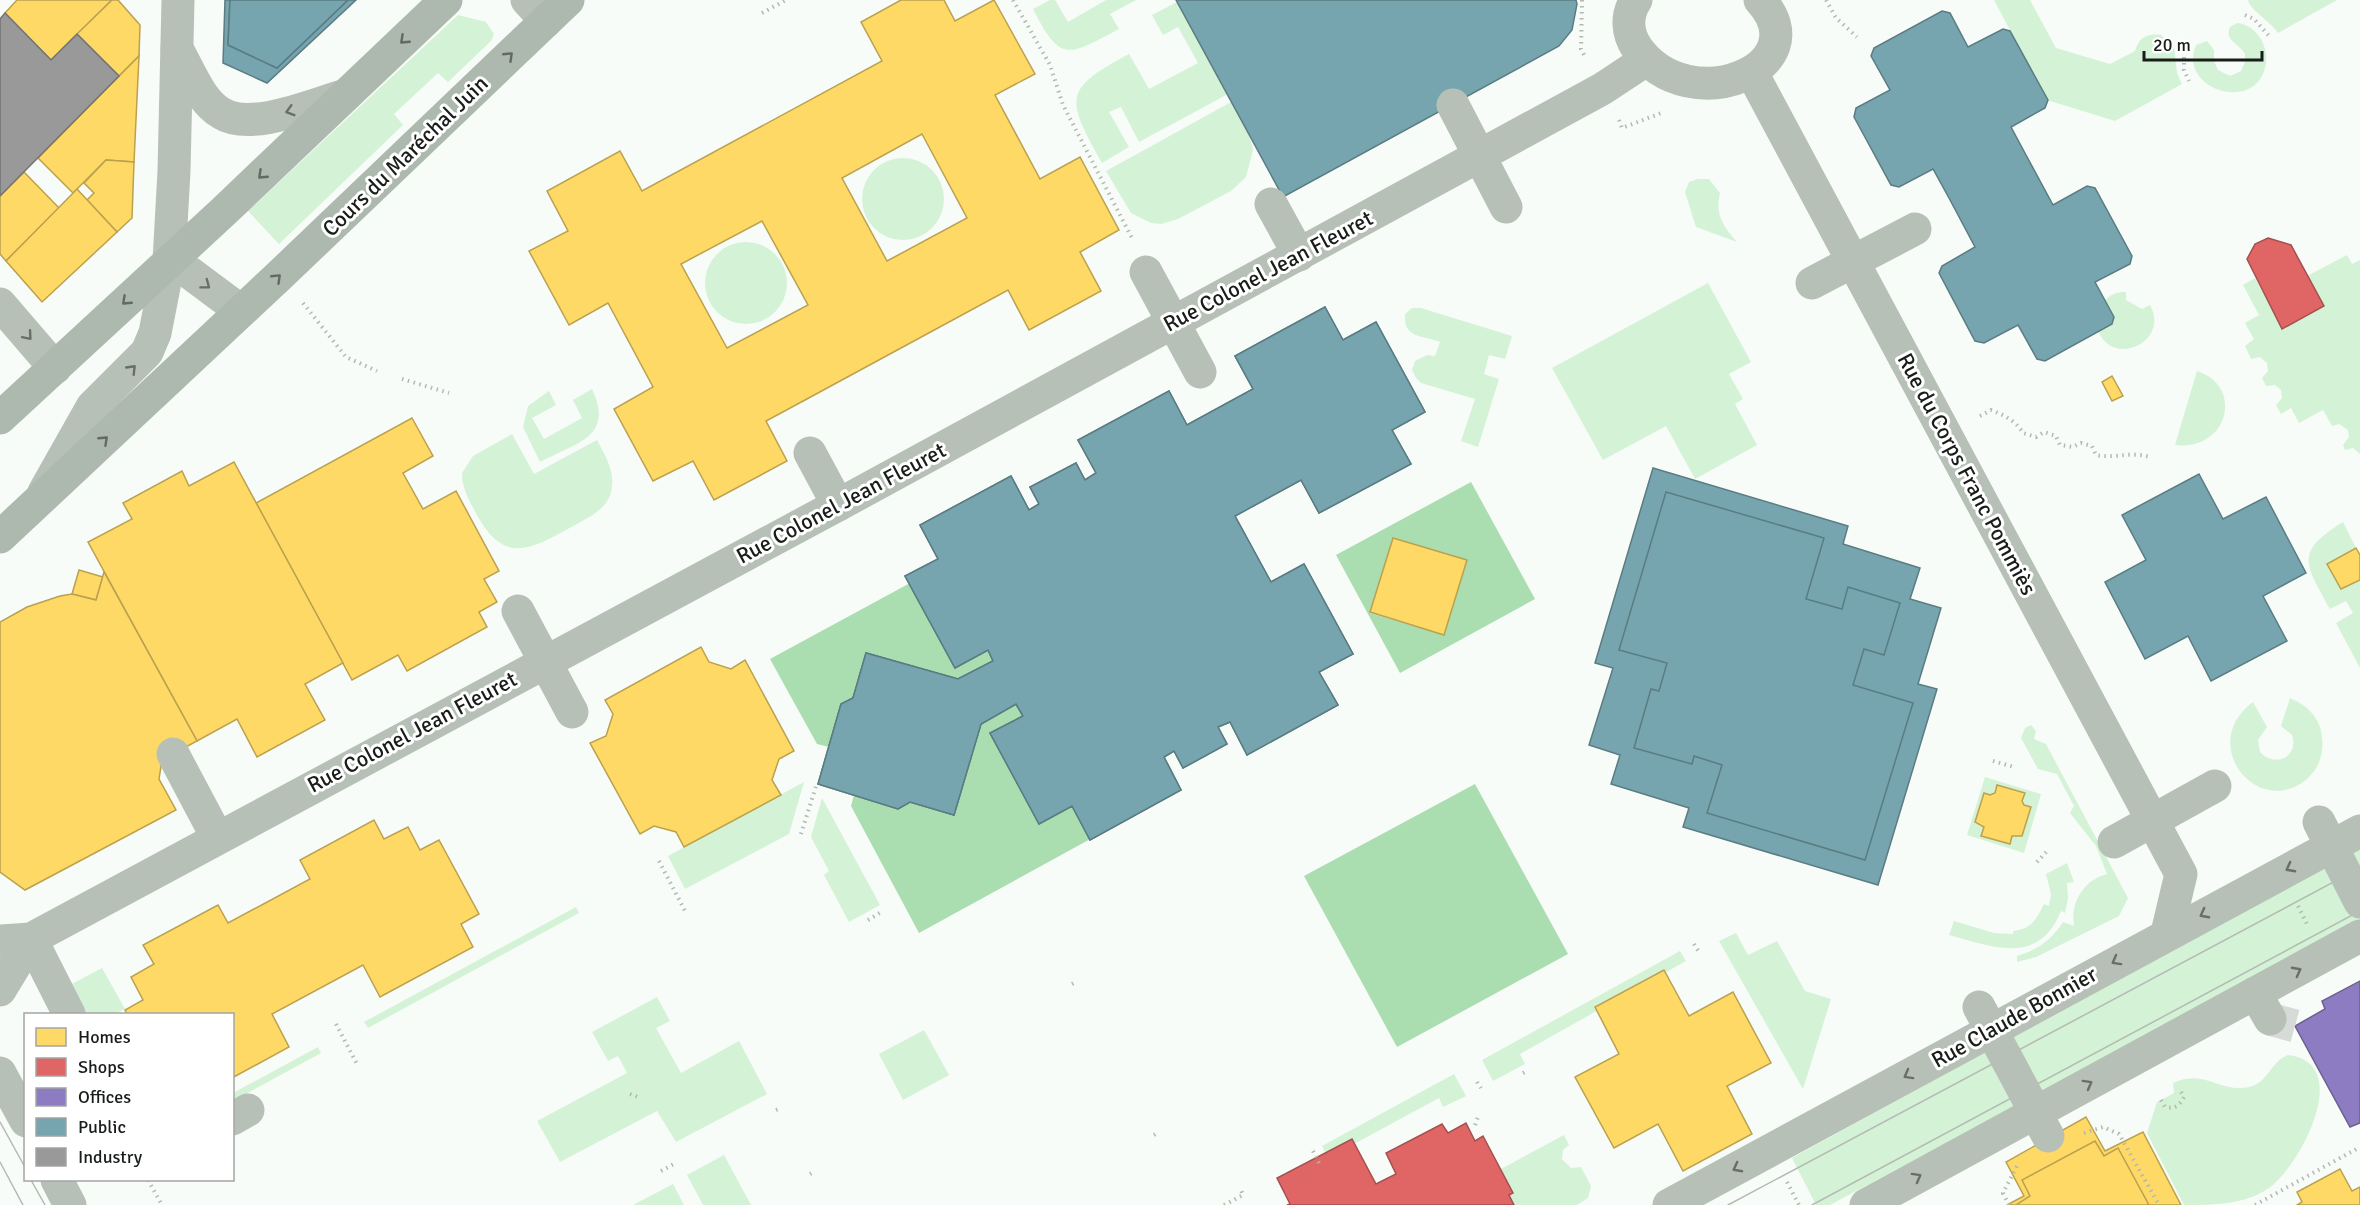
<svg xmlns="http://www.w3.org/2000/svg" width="2360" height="1205" viewBox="0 0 2360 1205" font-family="Signika,sans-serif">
	<rect width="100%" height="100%" fill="#f8fcf8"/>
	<g fill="#d4f2d6">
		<path d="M1050,0H1055L1068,22L1106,0H1136L1110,14L1119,29C1069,55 1061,65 1033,9Z"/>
		<path d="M1994,0H2030L2056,48L2110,64L2135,51C2139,37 2148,33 2161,35L2174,46L2177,73L2182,84L2115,121L2047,100Z"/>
		<path d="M2248,0H2337L2278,33C2270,21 2250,10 2248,0Z"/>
		<path d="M1179,1L1228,94L1139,142L1121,107L1109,112L1129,147L1102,163C1067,99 1061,90 1129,54L1149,89L1198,63L1178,27L1163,35L1152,15Z"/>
		<path d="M458,15L486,22L494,34L491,41L448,82L438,73L394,114L403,125L279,244L248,211Z"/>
		<path d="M2237,23C2250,24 2260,34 2264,46C2267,53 2267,61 2265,68C2253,114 2177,88 2196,45L2207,41L2214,50V61L2218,70L2230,76L2241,71L2245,62V54C2239,43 2224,41 2230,27Z"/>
		<path d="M1233,101L1249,133L1253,150L1246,177L1231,191L1178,219L1161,224L1151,223L1131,213L1106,171Z"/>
		<circle cx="903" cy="199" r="41"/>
		<path d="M1697,179H1709L1720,193C1715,215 1723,226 1737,242L1696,227L1685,192L1689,182Z"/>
		<circle cx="746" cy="283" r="41"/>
		<path d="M2347,255L2352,264L2360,260V454L2353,448L2345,450L2343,445L2349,437L2348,430L2339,424L2332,426L2323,410L2299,423L2291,408L2281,414L2276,405L2282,398L2281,390L2275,385L2266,386L2262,378L2268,371L2267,363L2260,357L2251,359L2245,346L2254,339L2245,323L2259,315L2243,285L2255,278L2283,329L2324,306L2307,276Z"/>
		<path d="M1708,283L1751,362L1729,374L1743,399L1735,404L1757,445L1695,479L1666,426L1603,460L1552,368Z"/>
		<path d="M2126,292V300L2142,309L2150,305C2171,343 2109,370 2097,327C2101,309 2103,291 2126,292Z"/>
		<path d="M1412,308H1421L1512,336L1505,359L1489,355L1484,374L1499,379L1478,447L1461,441L1475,399L1421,383L1416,378L1412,370L1415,361L1427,355L1435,356L1440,342C1421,335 1403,338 1405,314Z"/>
		<path d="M2197,371C2244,386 2229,451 2175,445Z"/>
		<path d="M592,389C615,437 576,443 540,462L523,427L528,406L549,391L556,405L532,418L544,439L582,418L573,400Z"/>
		<path d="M512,434L534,474L597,440C606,457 616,473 611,492C607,509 589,517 575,525C533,548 505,567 477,515C469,500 462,489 462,473L473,456Z"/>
		<path d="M2343,522L2356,548L2327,564L2341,589L2360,580V668L2336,623L2353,613L2346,601L2330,609C2306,564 2293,553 2343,522Z"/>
		<path d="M2290,698C2307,705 2321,718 2322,738C2324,754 2319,768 2307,779C2258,820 2196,744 2253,702L2267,727L2258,740L2260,752C2275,768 2299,757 2292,735L2281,726Z"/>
		<path d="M2031,725L2036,731L2034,739L2046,744L2128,898L2119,916L2036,957L2017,962V956C2037,950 2052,940 2063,922L2074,926C2070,902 2084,880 2107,874L2096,846L2070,813L2074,806L2057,774L2038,769L2021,738L2025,728Z"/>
		<path d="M1985,777L2041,794L2024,853L1967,835Z"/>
		<path d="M804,782L789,834L685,889L668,856Z"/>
		<path d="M822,798L880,905L849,922L824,875L829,871L811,837Z"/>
		<path d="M2360,846V922L1830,1205H1816L1792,1158Z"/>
		<path d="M2067,863L2074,882L2067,883L2068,898L2065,913L2061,911C2039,966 1993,947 1949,935L1954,921L1994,933L2013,934V931C2031,929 2037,919 2044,904L2049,906L2051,894L2046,874Z"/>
		<path d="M576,907L579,913L368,1028L364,1022Z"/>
		<path d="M1736,933L1748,955L1777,941L1805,991L1831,999L1803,1089L1719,941Z"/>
		<path d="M1680,951L1686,961L1520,1054L1525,1064L1493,1081L1482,1060Z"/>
		<path d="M102,968L125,1009L115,1014H84L68,986Z"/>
		<path d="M657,997L670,1021L656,1028L681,1073L739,1041L767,1094L676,1142L657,1111L560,1162L537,1121L627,1073L618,1056L608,1061L592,1032Z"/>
		<path d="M924,1030L949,1075L903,1100L879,1054Z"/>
		<path d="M318,1047L321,1053L233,1101V1093Z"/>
		<path d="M2288,1055C2355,1063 2300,1166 2269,1188C2245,1205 2212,1205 2184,1205L2147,1133L2157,1102L2174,1093L2173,1083C2205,1068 2218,1093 2249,1087C2268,1083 2271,1061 2288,1055Z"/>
		<path d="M1454,1074L1466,1096L1443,1107L1439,1098L1328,1158L1322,1146Z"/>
		<path d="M1564,1135L1569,1145L1563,1150L1562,1159L1571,1168L1581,1167L1591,1186L1588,1198L1577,1205H1514L1509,1195L1512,1192L1501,1169Z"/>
		<path d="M724,1155L751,1205H703L687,1175Z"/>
		<path d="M673,1184L684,1205H633Z"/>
	</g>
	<g fill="#aaddaf" fill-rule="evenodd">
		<path d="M1471,482L1535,599L1400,673L1336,555ZM1393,538L1467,560L1444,635L1370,613Z"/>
		<path d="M958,557L1002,629L993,661L958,679L866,653L853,698L841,704L829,747L817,744L770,659Z"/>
		<path d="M1022,701L1136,814L919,933L851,806L854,795L910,802L954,815L981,724Z"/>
		<path d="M1475,784L1568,954L1397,1047L1304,876Z"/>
	</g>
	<g fill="#ffd966" stroke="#baa14f" stroke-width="1.5" fill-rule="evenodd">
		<path d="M17,0H112L51,60L5,13Z"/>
		<path d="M112,0H118L140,25L139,56L119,76L77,34Z"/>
		<path d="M901,0H944L955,21L994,0L1035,74L995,95L1040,179L1080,157L1119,230L1080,252L1101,291L1029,330L1008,290L805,400L766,421L787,461L714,500L693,461L653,481L614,409L653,387L608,303L569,325L529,251L568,231L547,191L620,151L642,191L882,61L861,22ZM922,134L967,218L887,261L842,178ZM762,221L808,305L727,348L681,264Z"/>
		<path d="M139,56L134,162L106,160L73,193L38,158Z"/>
		<path d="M106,160L134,162L132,218L117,232L87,200L94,193L84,183Z"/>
		<path d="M24,172L59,208L6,261L0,254V196Z"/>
		<path d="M77,189L117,232L42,302L6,261Z"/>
		<path d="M2112,376L2123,396L2112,401L2102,382Z"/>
		<path d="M412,418L433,456L403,473L423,509L456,491L499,571L484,579L497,602L479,612L487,627L407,671L398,655L352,680L256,503Z"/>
		<path d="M234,462L343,663L305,684L325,720L257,757L237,719L197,741L88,542L132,519L123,503L182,471L189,486Z"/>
		<path d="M1393,538L1467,560L1444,635L1370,612Z"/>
		<path d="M2356,548L2360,555V580L2341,589L2327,564Z"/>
		<path d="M79,570L103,577L96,600L72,594Z"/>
		<path d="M104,572L197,741L162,760L159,779L176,810L25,890L0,872V622L27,607L60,596L72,594L96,600Z"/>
		<path d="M701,647L709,662L731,669L745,660L794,751L779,759L772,780L781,795L684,847L676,832L654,826L640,834L590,743L606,736L613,714L605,700Z"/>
		<path d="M1997,785L2025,793L2022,801L2024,805L2031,807L2022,836H2012L2010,844L1981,836L1984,827L1975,822L1984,793L1990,795L1995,793Z"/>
		<path d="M374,820L384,839L408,827L420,850L439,840L479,914L461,924L473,947L380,997L363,965L272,1014L289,1047L232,1078V1014H127L125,1010L143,1000L131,977L154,964L143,945L218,905L228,923L310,879L300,860Z"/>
		<path d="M1664,970L1689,1016L1733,992L1771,1063L1727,1086L1752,1134L1683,1171L1658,1124L1614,1148L1575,1077L1619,1054L1595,1007Z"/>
		<path d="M2086,1117L2105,1151L2143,1132L2181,1205H2007L2024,1196L2006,1162Z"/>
		<path d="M2095,1141L2104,1156L2118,1148L2149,1205H2016L2030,1196L2022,1180Z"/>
		<path d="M2340,1169L2352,1191L2360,1187V1205H2297L2302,1202L2297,1192Z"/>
	</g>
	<g fill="#e06666" stroke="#a4504f" stroke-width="1.5">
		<path d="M2268,238L2291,245L2324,306L2282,329L2247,259L2255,244Z"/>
		<path d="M1466,1123L1475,1141L1483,1136L1513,1193L1509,1195L1514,1205H1287L1290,1204L1277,1178L1352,1139L1376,1184L1396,1174L1386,1153L1442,1124L1448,1133Z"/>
	</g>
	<path fill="#8e7cc3" stroke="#6b6090" stroke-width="1.5" d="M2360,981V1123L2350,1127L2295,1026L2325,1009L2322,1001Z"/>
	<g fill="#76a5af" stroke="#5a7c82" stroke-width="1.5" fill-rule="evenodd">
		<path d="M225,0H230L228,45L277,68L348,0H356L267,83L223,63Z"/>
		<path d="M230,0H348L277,68L228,45Z"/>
		<path d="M1176,0H1576L1577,4L1572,30L1559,46L1283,197Z"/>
		<path d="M1942,11L1950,13L1968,47L2003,29L2010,31L2048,100L2045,108L2011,127L2026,155L2053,205L2087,186L2095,188L2132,256L2130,264L2095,282L2114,317L2112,324L2045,361L2037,359L2018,325L1984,343L1975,341L1939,273L1942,266L1975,247L1949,198L1933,169L1899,187L1891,185L1854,117L1856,108L1890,90L1871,56L1874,48Z"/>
		<path d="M1325,307L1343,340L1376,322L1425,412L1392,430L1411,464L1319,513L1301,480L1235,516L1271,582L1304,564L1353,654L1319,672L1338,705L1247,755L1230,722L1218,727L1227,744L1183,768L1174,751L1164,757L1181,790L1090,840L1072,806L1039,824L990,733L1023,716L1016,704L981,724L954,815L910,802L898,809L818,784L841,704L853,698L866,653L958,679L993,661L988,650L955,668L905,576L938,559L920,525L1011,476L1029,510L1039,504L1030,487L1076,463L1085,480L1096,473L1078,440L1169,391L1187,425L1253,389L1235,356ZM1111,551L1178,571L1191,597L1172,664L1146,678L1079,658L1065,632L1085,565Z"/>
		<path d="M1325,307L1343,340L1376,322L1425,412L1392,430L1411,464L1319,513L1301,480L1235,516L1271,582L1304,564L1353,654L1319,672L1338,705L1247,755L1230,722L1218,727L1227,744L1183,768L1174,751L1164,757L1181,790L1090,840L1072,806L1039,824L990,733L1023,716L1016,704L981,724L954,815L910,802L898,809L818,784L841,704L853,698L866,653L958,679L993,661L988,650L955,668L905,576L938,559L920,525L1011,476L1029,510L1039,504L1030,487L1076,463L1085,480L1096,473L1078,440L1169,391L1187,425L1253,389L1235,356Z"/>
		<path d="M1653,468L1848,526L1843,544L1920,568L1910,599L1941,608L1918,684L1937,689L1878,885L1683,827L1689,808L1611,784L1620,755L1589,745L1613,668L1595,663Z"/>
		<path d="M2199,474L2223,519L2266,497L2306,573L2263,596L2287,641L2211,681L2188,636L2145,659L2105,582L2146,560L2122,515Z"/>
		<path d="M1666,492L1824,538L1806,599L1842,609L1848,587L1900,603L1884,655L1864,649L1853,685L1913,703L1865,860L1707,813L1722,765L1694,756L1692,764L1634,748L1651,689L1659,691L1667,663L1619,650Z"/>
	</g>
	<path fill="#999" stroke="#727473" stroke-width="1.5" d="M5,13L51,60L77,34L119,76L0,196V19Z"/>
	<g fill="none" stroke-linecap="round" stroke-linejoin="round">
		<path stroke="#d6dbd7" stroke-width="33" stroke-dasharray="33 16" stroke-linecap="butt" d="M2270,1019L2295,1026"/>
		<g stroke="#b2b8b2" stroke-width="4" stroke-dasharray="1.5 4.5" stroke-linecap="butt">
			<path d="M1013,0L1050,65L1063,105L1133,240"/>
			<path d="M1582,0L1581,49L1584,55"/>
			<path d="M1826,0L1836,18L1857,37"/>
			<path d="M762,13L786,0"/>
			<path d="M2245,15L2254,19L2270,37"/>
			<path d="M2184,51V70L2189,81"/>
			<path d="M1619,120L1622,128L1664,112"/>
			<path d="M303,303L346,357L377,371"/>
			<path d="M402,379L449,393"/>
			<path d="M1980,416L1991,410C2004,415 2016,421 2023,433L2036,437L2044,432L2056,436L2060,445L2073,447L2081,443L2092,446L2096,455C2114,459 2130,451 2150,457"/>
			<path d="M1993,761L2014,767"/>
			<path d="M801,834L816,786"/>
			<path d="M659,861L685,911"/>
			<path d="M2037,862L2049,849"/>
			<path d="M2298,906L2307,924"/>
			<path d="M868,920L883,911"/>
			<path d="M1694,944L1699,952"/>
			<path d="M1072,984L1077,981"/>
			<path d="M336,1024L357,1064"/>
			<path d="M1523,1073L1528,1070"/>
			<path d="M1477,1082L1481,1088"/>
			<path d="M630,1094L638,1097"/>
			<path d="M2161,1100L2165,1107C2175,1109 2179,1106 2184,1097L2180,1090"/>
			<path d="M776,1110L781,1108"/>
			<path d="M1475,1125L1478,1117"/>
			<path d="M2084,1133L2103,1127L2119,1134L2159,1205"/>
			<path d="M1154,1135L1159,1132"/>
			<path d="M1313,1151L1319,1163"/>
			<path d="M661,1171L674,1164"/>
			<path d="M810,1174L815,1171"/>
			<path d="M148,1180L162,1205"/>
			<path d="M1787,1182L1799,1205"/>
			<path d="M1224,1205L1243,1195L1241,1190"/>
			<path d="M2009,1205L2003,1193L2017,1166"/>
			<path d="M2255,1205L2360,1147"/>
		</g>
		<g stroke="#b7c0b7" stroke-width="33">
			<path d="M527,0L546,21"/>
			<path d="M1636,0C1626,15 1627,33 1637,48C1690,122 1821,66 1760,0"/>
			<path d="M177,49C189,69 200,101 221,113C251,132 314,104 346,95"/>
			<path d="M1752,73L2181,874L2167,933"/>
			<path d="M1271,204L1299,255"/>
			<path d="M169,261L190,273L241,311"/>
			<path d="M0,304L55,368"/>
			<path d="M810,453L838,505"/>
			<path d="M44,492L92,407L147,352L155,333L169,261L174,171L178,0"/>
			<path d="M173,754L217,837"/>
			<path d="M31,939L69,1014"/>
			<path d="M0,941L31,939L838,505L1602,89L1646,60"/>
			<path d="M0,990L31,939"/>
			<path d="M2255,993L2270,1019"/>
			<path d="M0,1073L26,1121"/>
			<path d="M232,1119L248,1110"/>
			<path d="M57,1180L70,1205"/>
			<path d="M1669,1205L2360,831"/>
			<path d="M1866,1205L2360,936"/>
		</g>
		<g stroke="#adb8ae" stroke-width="33">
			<path d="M0,418L223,212L446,0"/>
			<path d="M0,537L279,276L568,0"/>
		</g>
		<g stroke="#b4b9b4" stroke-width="1.5">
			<path d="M0,1122L26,1169"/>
			<path d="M0,1162L23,1205"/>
			<path d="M31,1180L45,1205"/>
			<path d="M1728,1205L2360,868"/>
			<path d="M1812,1205L2360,911"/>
		</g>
		<g stroke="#b7c0b7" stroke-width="33">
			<path d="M1453,105L1506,207"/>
			<path d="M1146,272L1200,372"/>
			<path d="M1812,283L1915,229"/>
			<path d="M518,611L572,712"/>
			<path d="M2319,822L2360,902"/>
			<path d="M2114,842L2215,786"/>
			<path d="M1979,1007L2048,1136"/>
		</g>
	</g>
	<defs><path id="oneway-chevron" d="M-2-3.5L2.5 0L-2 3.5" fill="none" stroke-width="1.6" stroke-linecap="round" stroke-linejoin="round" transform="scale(1.5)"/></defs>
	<g stroke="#626a64">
		<use href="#oneway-chevron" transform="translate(404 40) rotate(137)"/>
		<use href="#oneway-chevron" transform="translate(509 56) rotate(-44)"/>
		<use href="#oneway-chevron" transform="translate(262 175) rotate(137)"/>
		<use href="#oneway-chevron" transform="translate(277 278) rotate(-44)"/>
		<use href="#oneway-chevron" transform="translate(126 301) rotate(137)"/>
		<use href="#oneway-chevron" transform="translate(104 440) rotate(-43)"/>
	</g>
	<g stroke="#686e68">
		<use href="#oneway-chevron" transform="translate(290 111) rotate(164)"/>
		<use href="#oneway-chevron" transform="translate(206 285) rotate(37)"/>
		<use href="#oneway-chevron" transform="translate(28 336) rotate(49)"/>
		<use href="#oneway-chevron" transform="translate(132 369) rotate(-46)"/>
		<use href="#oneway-chevron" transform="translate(2290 868) rotate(152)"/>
		<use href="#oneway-chevron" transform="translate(2204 914) rotate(152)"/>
		<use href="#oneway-chevron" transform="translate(2116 961) rotate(151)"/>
		<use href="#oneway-chevron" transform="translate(2297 971) rotate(-28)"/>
		<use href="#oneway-chevron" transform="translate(1908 1075) rotate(151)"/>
		<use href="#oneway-chevron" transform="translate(2088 1084) rotate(-29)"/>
		<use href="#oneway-chevron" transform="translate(1737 1168) rotate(152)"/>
		<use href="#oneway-chevron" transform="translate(1917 1177) rotate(-29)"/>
	</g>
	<g text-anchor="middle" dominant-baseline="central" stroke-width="6" stroke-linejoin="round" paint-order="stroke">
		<g font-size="22" fill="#181d19" stroke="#fff">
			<text transform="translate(405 156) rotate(-44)">Cours du Maréchal Juin</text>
			<text transform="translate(1268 271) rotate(-28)">Rue Colonel Jean Fleuret</text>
			<text transform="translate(1967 474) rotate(62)">Rue du Corps Franc Pommiès</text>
			<text transform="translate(841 503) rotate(-28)">Rue Colonel Jean Fleuret</text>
			<text transform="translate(412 732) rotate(-28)">Rue Colonel Jean Fleuret</text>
			<text transform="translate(2014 1017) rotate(-29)">Rue Claude Bonnier</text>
		</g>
	</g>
	<rect x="24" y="1013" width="210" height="168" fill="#ffffff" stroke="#a3a5a3" stroke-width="1.5"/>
	<rect x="36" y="1028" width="30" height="18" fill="#ffd966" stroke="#a3a5a3" stroke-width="1.5"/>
	<text x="78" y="1043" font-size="18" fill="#181d19">Homes</text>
	<rect x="36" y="1058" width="30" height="18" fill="#e06666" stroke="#a3a5a3" stroke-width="1.5"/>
	<text x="78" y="1073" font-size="18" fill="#181d19">Shops</text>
	<rect x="36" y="1088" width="30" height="18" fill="#8e7cc3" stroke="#a3a5a3" stroke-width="1.5"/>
	<text x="78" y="1103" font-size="18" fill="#181d19">Offices</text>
	<rect x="36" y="1118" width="30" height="18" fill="#76a5af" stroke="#a3a5a3" stroke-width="1.5"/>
	<text x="78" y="1133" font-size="18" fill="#181d19">Public</text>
	<rect x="36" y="1148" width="30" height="18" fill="#999999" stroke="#a3a5a3" stroke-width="1.5"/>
	<text x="78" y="1163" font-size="18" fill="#181d19">Industry</text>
	<path d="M2144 51v9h118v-9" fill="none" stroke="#181d19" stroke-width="3"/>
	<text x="2153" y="51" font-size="18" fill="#181d19" stroke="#ffffff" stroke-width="4.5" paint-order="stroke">20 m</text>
</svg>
